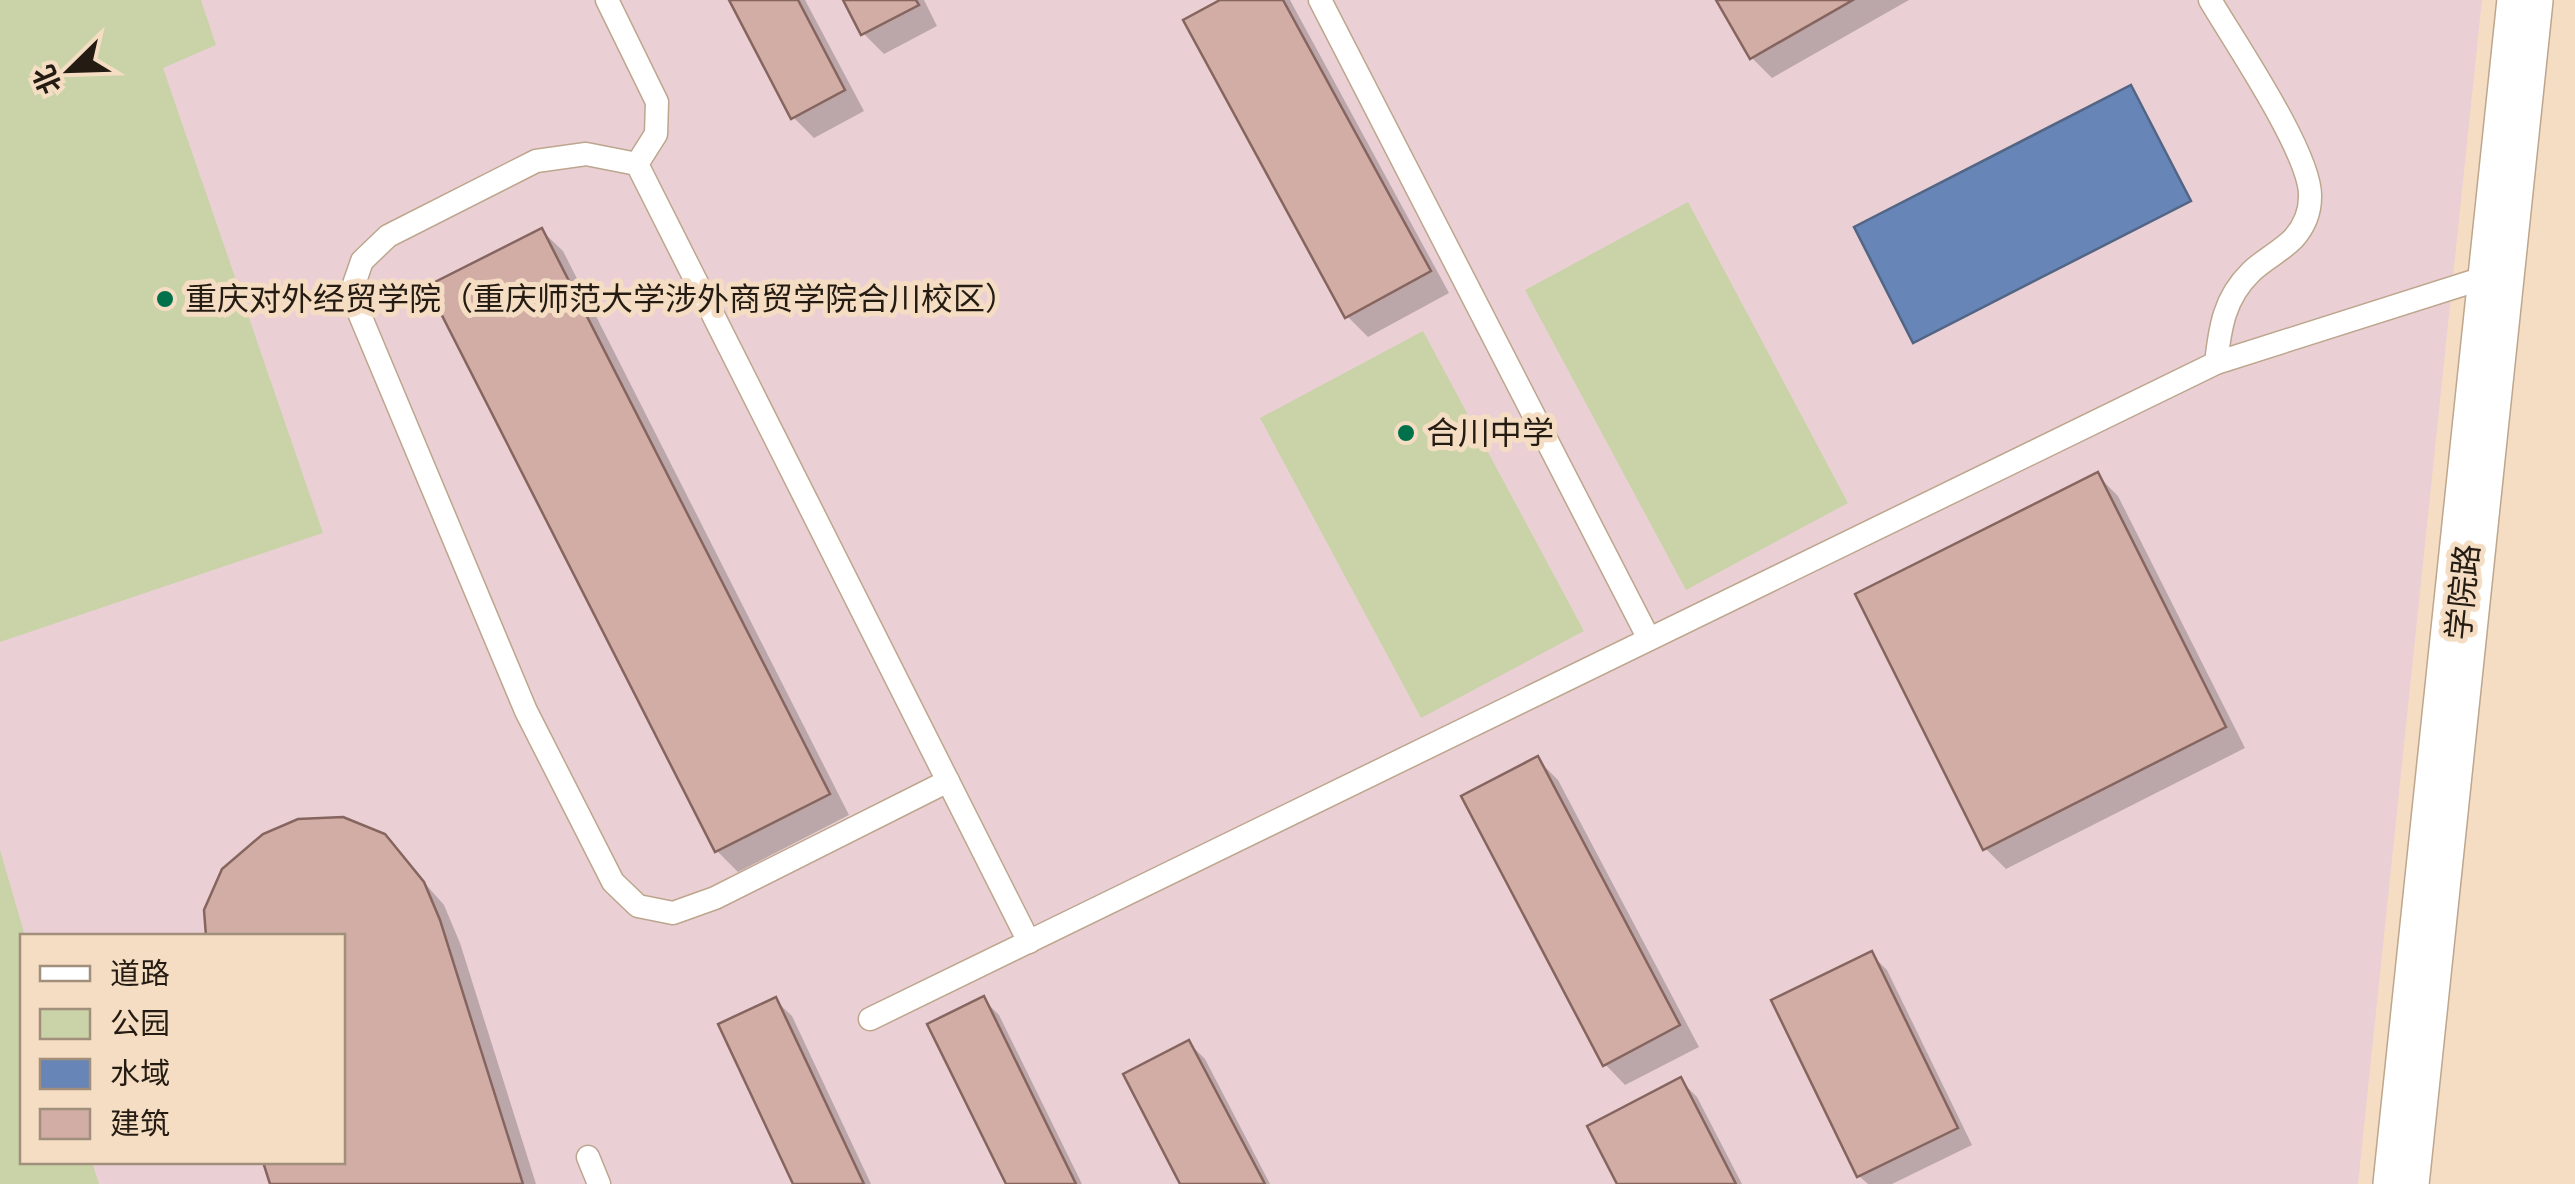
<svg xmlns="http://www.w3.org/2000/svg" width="2575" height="1184" viewBox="0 0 2575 1184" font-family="'Crimson Pro','Noto Sans SC',serif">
	<rect width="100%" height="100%" fill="#f5ddc3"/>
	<path fill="#ead0d5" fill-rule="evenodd" d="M0,0H2482L2358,1184H0ZM22,936H342V1162H22Z"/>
	<g fill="#c9d3a7">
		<path d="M0,0H201L216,45L163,68L323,533L0,642Z"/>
		<path d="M1688,202L1848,503L1686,590L1525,290Z"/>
		<path d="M1423,331L1584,631L1421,718L1260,418Z"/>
		<path d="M0,850L25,936H22V1162H92L99,1184H0Z"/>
	</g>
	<path fill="#6785b6" stroke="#536585" stroke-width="2.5" d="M2131,85L2191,201L1913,343L1854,227Z"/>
	<g fill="#0003">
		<path d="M731,0H805L864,111L814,138L793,117Z"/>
		<path d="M846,0H924L937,26L884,54L863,33Z"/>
		<path d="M1225,0H1290L1449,293L1368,337L1347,316Z"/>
		<path d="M1719,0H1909L1772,78L1752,58Z"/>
		<path d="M542,231L563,251L849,815L738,872L717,851L431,287Z"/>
		<path d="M2097,475L2118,496L2245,748L2006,869L1985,848Z"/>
		<path d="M1537,759L1558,780L1699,1047L1625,1085L1605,1064Z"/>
		<path d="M383,836L444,905L460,943L536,1184H272L265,1162H342V936H208L206,911Z"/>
		<path d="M1871,954L1887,970L1972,1145L1892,1184H1868L1859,1176Z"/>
		<path d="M983,999L999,1015L1082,1184H1008Z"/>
		<path d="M775,1000L792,1016L871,1184H796Z"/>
		<path d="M1189,1043L1205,1059L1270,1184H1183Z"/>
		<path d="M1681,1081L1697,1097L1742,1184H1620Z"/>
	</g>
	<g fill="#d1ada5" stroke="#86655e" stroke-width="2.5">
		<path d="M729,0H798L845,90L791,119Z"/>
		<path d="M843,0H916L919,5L861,35Z"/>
		<path d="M1220,0H1283L1431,271L1345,318L1183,20Z"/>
		<path d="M1716,0H1853L1750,59Z"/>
		<path d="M542,228L830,794L715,852L427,286Z"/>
		<path d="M2098,472L2226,727L1983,850L1855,594Z"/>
		<path d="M1538,756L1680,1025L1603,1066L1461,796Z"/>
		<path d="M343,817L385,834L424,882L440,920L523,1184H270L263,1162H342V936H206L204,910L222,869L263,834L298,819Z"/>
		<path d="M1872,951L1958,1128L1857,1177L1771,1000Z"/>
		<path d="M984,996L1076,1184H1006L927,1024Z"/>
		<path d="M776,997L864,1184H793L718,1024Z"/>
		<path d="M1189,1040L1265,1184H1180L1123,1074Z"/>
		<path d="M1681,1077L1736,1184H1617L1587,1126Z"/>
	</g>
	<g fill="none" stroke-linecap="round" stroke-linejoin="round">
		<defs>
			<g id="service">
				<path d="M607,0L657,102L656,134L637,164L1029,942"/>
				<path d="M1320,0L1649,639"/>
				<path d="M2210,0C2234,41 2312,155 2310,197C2310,213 2303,228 2293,239C2280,252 2263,260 2251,272C2224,298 2220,328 2216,363"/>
				<path d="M637,164L586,154L536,161L388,236L362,261L354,284L357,308L526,711L613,882L638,906L673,913L715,898L948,781"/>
				<path d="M870,1019L2216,363L2496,274"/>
				<path d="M588,1157L599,1184"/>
			</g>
			<path id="tertiary" d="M2401,1184L2525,0"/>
		</defs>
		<use href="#service" stroke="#bda68d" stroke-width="25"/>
		<use href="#tertiary" stroke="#bda68d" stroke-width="58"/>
		<use href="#service" stroke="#fff" stroke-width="22"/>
		<use href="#tertiary" stroke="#fff" stroke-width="55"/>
	</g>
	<g fill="#00714b" stroke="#f5ddc3" stroke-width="4">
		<circle cx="165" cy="299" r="10"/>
		<circle cx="1406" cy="433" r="10"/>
	</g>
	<g text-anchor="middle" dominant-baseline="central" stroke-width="10" stroke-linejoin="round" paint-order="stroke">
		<g font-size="32" fill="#241b12" stroke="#f5ddc3" text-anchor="start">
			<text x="185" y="299">重庆对外经贸学院（重庆师范大学涉外商贸学院合川校区）</text>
			<text x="1426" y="433">合川中学</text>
		</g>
		<g font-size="32" fill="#241b12" stroke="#f5ddc3">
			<text transform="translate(2463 592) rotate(-84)">学院路</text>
		</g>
	</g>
	<rect x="20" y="934" width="325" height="230" fill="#f5ddc3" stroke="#a18f7c" stroke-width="2.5"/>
	<rect x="40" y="966" width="50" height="15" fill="#ffffff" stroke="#a18f7c" stroke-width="2.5"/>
	<text x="110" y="984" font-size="30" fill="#241b12">道路</text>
	<rect x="40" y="1009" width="50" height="30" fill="#c9d3a7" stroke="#a18f7c" stroke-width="2.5"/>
	<text x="110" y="1034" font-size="30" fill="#241b12">公园</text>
	<rect x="40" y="1059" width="50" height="30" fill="#6785b6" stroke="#a18f7c" stroke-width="2.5"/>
	<text x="110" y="1084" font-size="30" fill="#241b12">水域</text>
	<rect x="40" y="1109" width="50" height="30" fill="#d1ada5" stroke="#a18f7c" stroke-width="2.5"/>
	<text x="110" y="1134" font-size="30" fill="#241b12">建筑</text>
	<g transform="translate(70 70) rotate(247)" stroke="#f5ddc3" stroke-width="8" paint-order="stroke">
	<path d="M0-8L18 38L0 25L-18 38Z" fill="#241b12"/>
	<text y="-15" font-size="28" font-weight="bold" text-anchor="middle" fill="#241b12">北</text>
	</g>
</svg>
